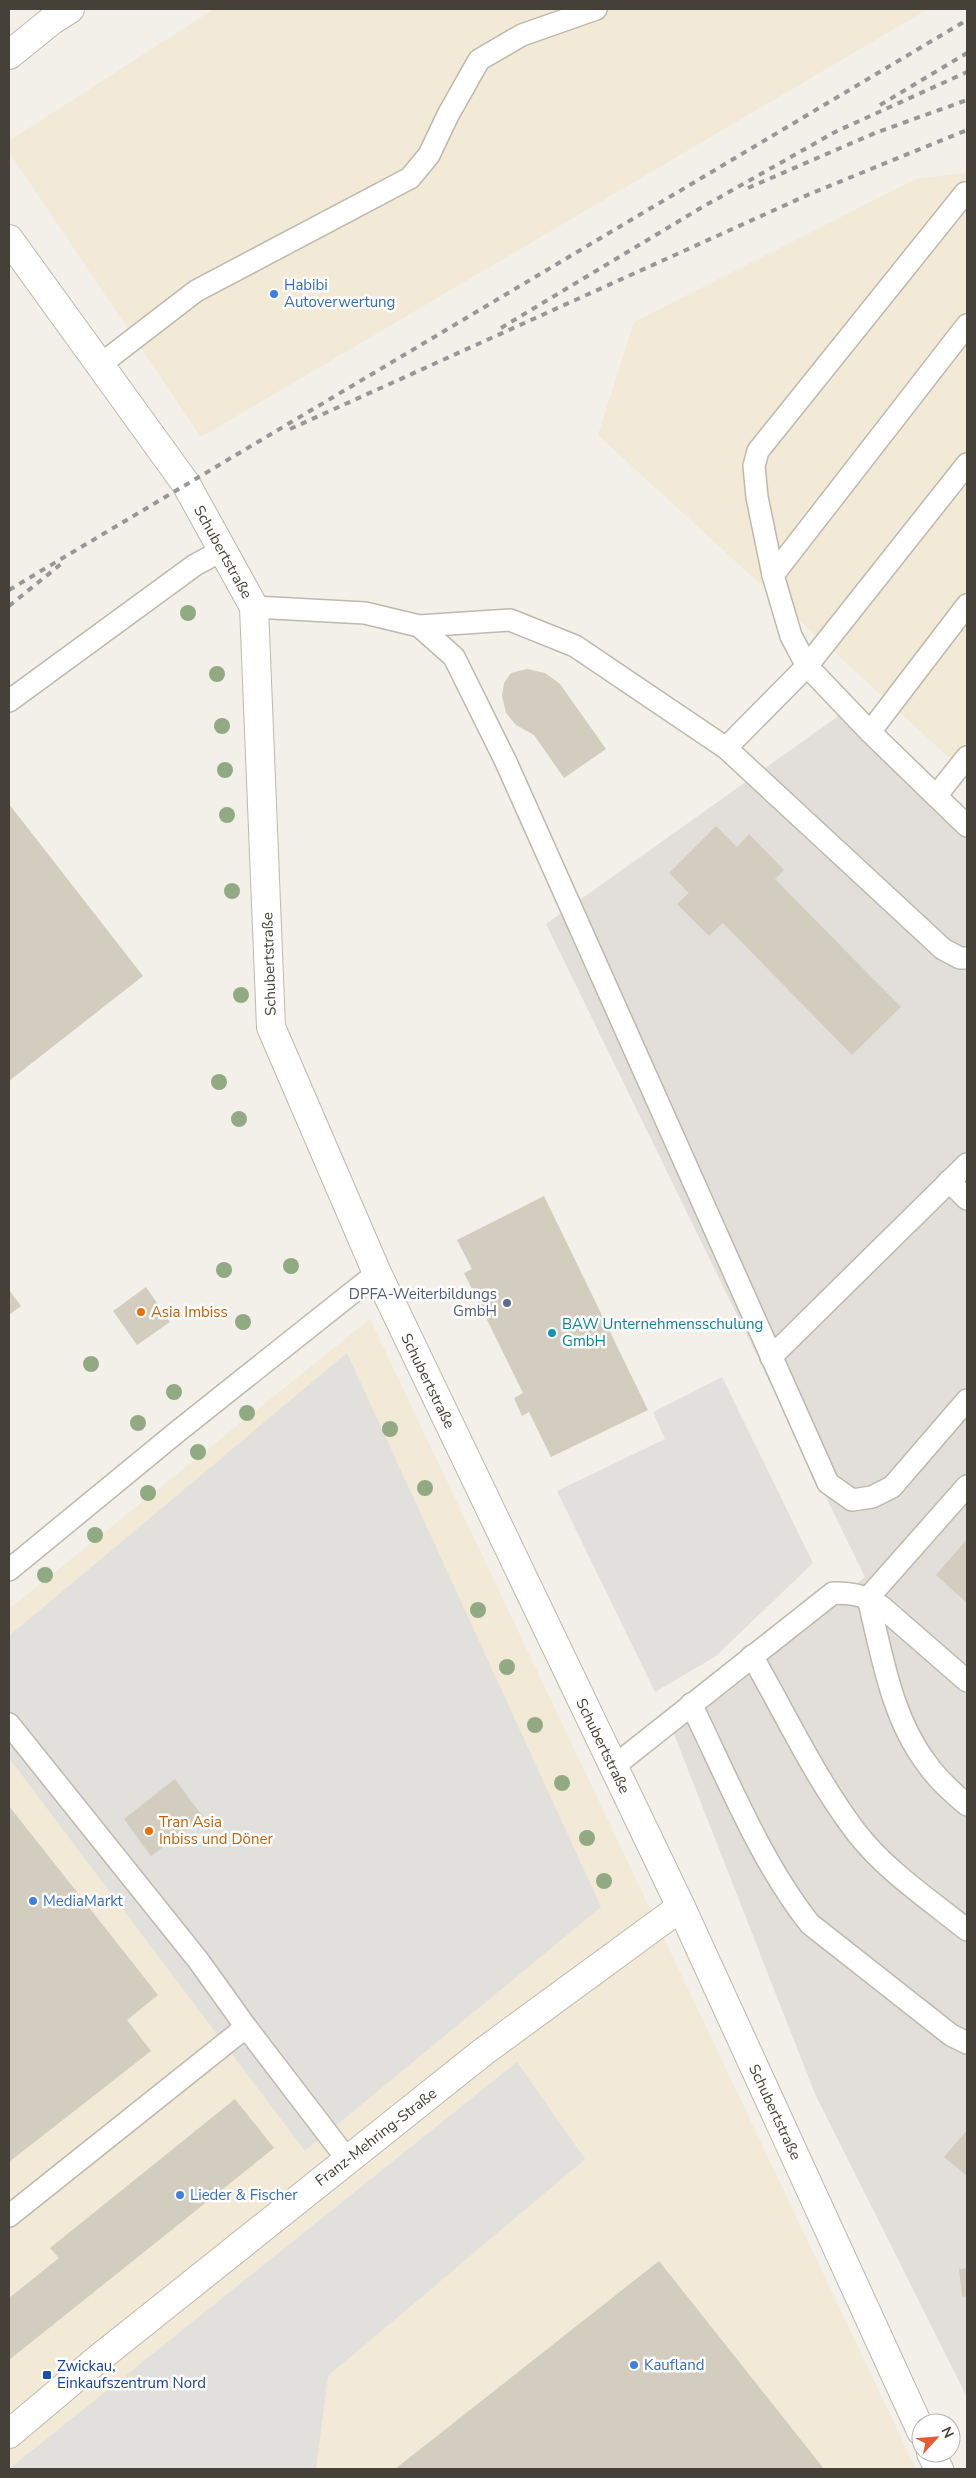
<svg xmlns="http://www.w3.org/2000/svg" width="976" height="2478" viewBox="0 0 976 2478" font-family="'Nunito Sans',sans-serif">
	<rect width="100%" height="100%" fill="#f2f0e9"/>
	<g fill="#f2e9d6">
		<path d="M214,9H928L201,437L9,152V141Z"/>
		<path d="M967,173V774L598,435L634,322L916,179Z"/>
		<path d="M370,1319L916,2469H9V1609Z"/>
	</g>
	<path fill="#e2dfda" d="M851,707L967,815V2397L815,2094L674,1734L865,1577L546,924Z"/>
	<g fill="#e1e0dd">
		<path d="M347,1353L601,1907L305,2151L9,1758V1636Z"/>
		<path d="M722,1377L813,1563L716,1656L655,1692L557,1491L665,1439L653,1412Z"/>
		<path d="M517,2062L585,2159L328,2376L316,2469H9Z"/>
	</g>
	<g fill="#d3cdbf">
		<path d="M527,669L545,673L560,684L606,749L564,778L534,735L516,725L506,713L502,696L504,683L511,673Z"/>
		<path d="M9,804L143,976L9,1081Z"/>
		<path d="M716,826L737,847L749,834L784,870L775,879L901,1007L852,1055L723,923L709,936L677,904L689,893L669,873Z"/>
		<path d="M544,1196L648,1410L551,1457L529,1412L522,1416L514,1398L523,1393L464,1273L472,1269L457,1240Z"/>
		<path d="M146,1287L170,1322L137,1345L113,1311Z"/>
		<path d="M9,1290L21,1306L9,1315Z"/>
		<path d="M967,1539V1603L936,1575Z"/>
		<path d="M175,1779L203,1817L151,1856L124,1819Z"/>
		<path d="M9,1806L158,1995L127,2020L151,2051L9,2162Z"/>
		<path d="M235,2099L274,2148L9,2360V2298L59,2258L50,2248Z"/>
		<path d="M967,2130V2176L944,2157Z"/>
		<path d="M659,2261L824,2469H395Z"/>
		<path d="M967,2268V2296L962,2297L959,2269Z"/>
	</g>
	<g fill="none" stroke-linecap="round" stroke-linejoin="round">
		<defs>
			<g id="service">
				<path d="M965,193L758,451L754,466L757,497L773,575L791,636L807,666L870,732L967,826"/>
				<path d="M101,364L196,291L410,178L429,155L448,115L479,60L522,35L596,9"/>
				<path d="M773,575L967,325"/>
				<path d="M254,607L365,613L419,626L454,657L506,762L828,1483L852,1500L872,1497L892,1487L967,1400"/>
				<path d="M419,626L510,620L575,646L726,748L943,949L960,958H967"/>
				<path d="M9,701L195,565L223,550"/>
				<path d="M870,732L967,605"/>
				<path d="M726,748L807,666L967,464"/>
				<path d="M936,796L967,757"/>
				<path d="M949,1181L967,1199"/>
				<path d="M771,1357L967,1164"/>
				<path d="M967,1486L868,1598C882,1654 891,1717 927,1764C938,1780 953,1793 967,1805"/>
				<path d="M9,1570L177,1432L377,1273"/>
				<path d="M752,1656C786,1715 815,1778 856,1832C886,1871 930,1900 967,1930"/>
				<path d="M691,1704C726,1775 761,1863 810,1924L951,2035L967,2043"/>
				<path d="M9,1724L198,1960L246,2027L347,2159"/>
				<path d="M613,1767L833,1593C855,1593 863,1595 882,1607L967,1681"/>
				<path d="M9,2216L246,2027"/>
			</g>
			<g id="minor">
				<path d="M9,55L51,21L70,9"/>
				<path d="M9,239L186,484L254,607L271,1027L377,1273L681,1907L921,2431"/>
				<path d="M9,2434L98,2359L483,2052L681,1907"/>
				<path d="M931,2453L939,2469"/>
			</g>
		</defs>
		<use href="#service" stroke="#bdb9ac" stroke-width="24"/>
		<use href="#minor" stroke="#bdb9ac" stroke-width="30"/>
		<use href="#service" stroke="#fff" stroke-width="21"/>
		<use href="#minor" stroke="#fff" stroke-width="28"/>
		<g stroke="#979797" stroke-width="4" stroke-dasharray="6 6" stroke-linecap="butt">
			<path d="M880,105L967,53"/>
			<path d="M748,188L875,133L967,100"/>
			<path d="M501,328L699,209L835,132L967,72"/>
			<path d="M290,429L812,193L967,130"/>
			<path d="M9,590L967,20"/>
			<path d="M9,606L61,564"/>
		</g>
	</g>
	<g fill="#91aa84">
		<circle cx="188" cy="613" r="8"/>
		<circle cx="217" cy="674" r="8"/>
		<circle cx="222" cy="726" r="8"/>
		<circle cx="225" cy="770" r="8"/>
		<circle cx="227" cy="815" r="8"/>
		<circle cx="232" cy="891" r="8"/>
		<circle cx="241" cy="995" r="8"/>
		<circle cx="219" cy="1082" r="8"/>
		<circle cx="239" cy="1119" r="8"/>
		<circle cx="291" cy="1266" r="8"/>
		<circle cx="224" cy="1270" r="8"/>
		<circle cx="243" cy="1322" r="8"/>
		<circle cx="91" cy="1364" r="8"/>
		<circle cx="174" cy="1392" r="8"/>
		<circle cx="247" cy="1413" r="8"/>
		<circle cx="138" cy="1423" r="8"/>
		<circle cx="390" cy="1429" r="8"/>
		<circle cx="198" cy="1452" r="8"/>
		<circle cx="425" cy="1488" r="8"/>
		<circle cx="148" cy="1493" r="8"/>
		<circle cx="95" cy="1535" r="8"/>
		<circle cx="45" cy="1575" r="8"/>
		<circle cx="478" cy="1610" r="8"/>
		<circle cx="507" cy="1667" r="8"/>
		<circle cx="535" cy="1725" r="8"/>
		<circle cx="562" cy="1783" r="8"/>
		<circle cx="587" cy="1838" r="8"/>
		<circle cx="604" cy="1881" r="8"/>
	</g>
	<g fill="#3f7fe0" stroke="#fff" stroke-width="2">
		<circle cx="274" cy="294" r="5"/>
		<circle cx="33" cy="1901" r="5"/>
		<circle cx="180" cy="2195" r="5"/>
		<circle cx="634" cy="2365" r="5"/>
	</g>
	<circle fill="#5c6f8a" stroke="#fff" stroke-width="2" cx="507" cy="1303" r="5"/>
	<g fill="#e8710a" stroke="#fff" stroke-width="2">
		<circle cx="141" cy="1312" r="5"/>
		<circle cx="149" cy="1831" r="5"/>
	</g>
	<circle fill="#0f9aa8" stroke="#fff" stroke-width="2" cx="552" cy="1333" r="5"/>
	<rect fill="#1a4fb4" stroke="#fff" stroke-width="2" x="42" y="2370" width="10" height="10" rx="2.5"/>
	<g text-anchor="middle" dominant-baseline="central" stroke-width="5" stroke-linejoin="round" paint-order="stroke">
		<g font-size="15" fill="#366cbe" stroke="#fff" text-anchor="start">
			<text x="284" y="285">Habibi<tspan x="284" dy="17">Autoverwertung</tspan></text>
			<text x="43" y="1901">MediaMarkt</text>
			<text x="190" y="2195">Lieder &amp; Fischer</text>
			<text x="644" y="2365">Kaufland</text>
		</g>
		<g font-size="15" fill="#454138" stroke="#fff">
			<text transform="translate(223 552) rotate(61)">Schubertstraße</text>
			<text transform="translate(269 964) rotate(-92)">Schubertstraße</text>
			<text transform="translate(428 1381) rotate(64)">Schubertstraße</text>
			<text transform="translate(603 1746) rotate(64)">Schubertstraße</text>
			<text transform="translate(775 2112) rotate(65)">Schubertstraße</text>
			<text transform="translate(376 2137) rotate(-38)">Franz-Mehring-Straße</text>
		</g>
		<g font-size="15" fill="#4e5e75" stroke="#fff" text-anchor="end">
			<text x="497" y="1294">DPFA-Weiterbildungs<tspan x="497" dy="17">GmbH</tspan></text>
		</g>
		<g font-size="15" fill="#c56008" stroke="#fff" text-anchor="start">
			<text x="151" y="1312">Asia Imbiss</text>
			<text x="159" y="1822">Tran Asia<tspan x="159" dy="17">Inbiss und Döner</tspan></text>
		</g>
		<g font-size="15" fill="#0d838f" stroke="#fff" text-anchor="start">
			<text x="562" y="1324">BAW Unternehmensschulung<tspan x="562" dy="17">GmbH</tspan></text>
		</g>
		<g font-size="15" fill="#164399" stroke="#fff" text-anchor="start">
			<text x="57" y="2366">Zwickau,<tspan x="57" dy="17">Einkaufszentrum Nord</tspan></text>
		</g>
	</g>
	<rect width="976" height="2478" fill="none" stroke="#454138" stroke-width="20"/>
	<g transform="translate(936 2438) rotate(64)"><circle r="24" fill="#ffffff" stroke="#b5b3af"/>
	<path d="M0-4L9 19L0 12L-9 19Z" fill="#e25e30"/>
	<text y="-8" font-size="14" font-weight="bold" text-anchor="middle" fill="#454138">N</text>
	</g>
</svg>
